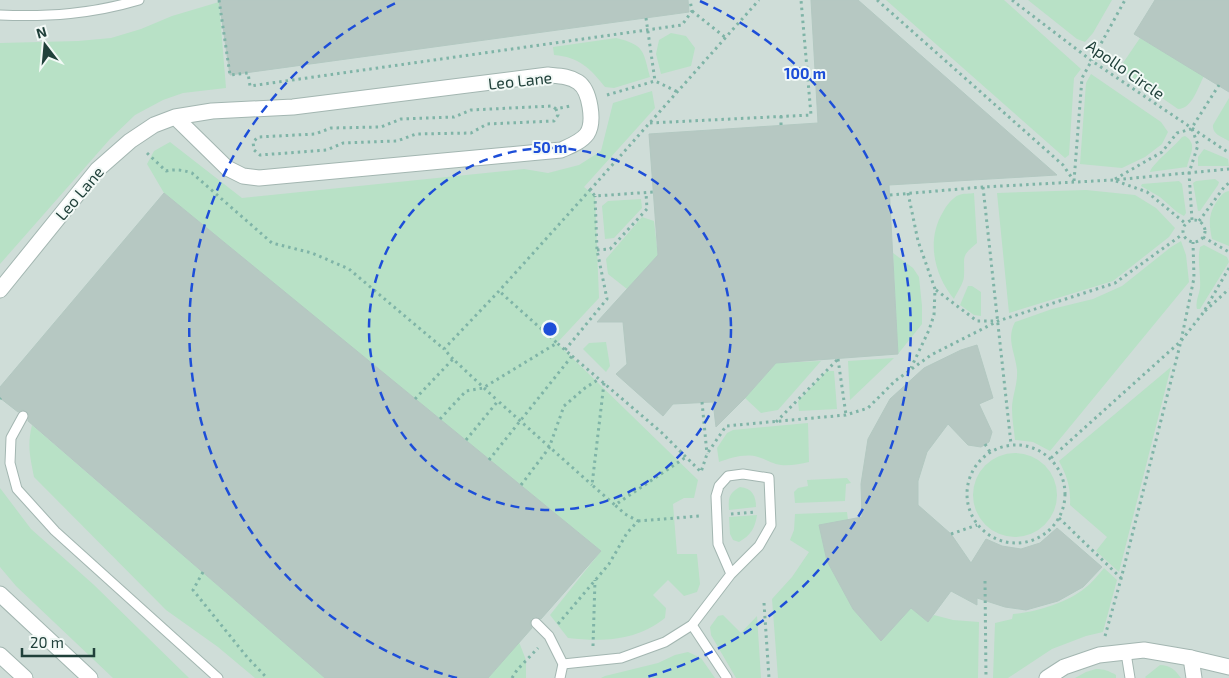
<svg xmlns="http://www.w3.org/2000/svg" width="1229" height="678" viewBox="0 0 1229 678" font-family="'Exo 2',sans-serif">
	<rect width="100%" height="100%" fill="#e1ede9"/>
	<rect fill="#cfddd8" x="0" y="0" width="1229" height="678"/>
	<g fill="#b8e1c6">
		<path d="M886,0H1004L1081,69L1074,78L1069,155L1065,158Z"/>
		<path d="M1028,0H1112L1093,33L1085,42L1077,39Z"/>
		<path d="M219,2L226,88L183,93L163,100L135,115L110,139L0,264V43L78,41L111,38L141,29L172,16Z"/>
		<path d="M671,33L686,36L695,48L691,66L661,74L656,54L659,40Z"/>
		<path d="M616,38C645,45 643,51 650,77L614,88L605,87C590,68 579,57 554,55L553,47Z"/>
		<path d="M1140,38L1204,76C1198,87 1192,109 1178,109L1123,71V63Z"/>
		<path d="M1091,74L1161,122L1168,132L1162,144L1145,157L1122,168L1080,164L1086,83Z"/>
		<path d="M652,91L655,108L584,187L595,196L599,298L557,343L698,480L694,498H684L673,504L677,554H697L700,584L697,592L684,596L668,580L653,595L666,608L665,618C636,641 604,642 568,638L550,615L601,551L164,193L147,164L154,151L170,142L242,198L524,169L548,173L579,165L601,151L613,103Z"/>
		<path d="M1229,98V141C1222,137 1212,134 1213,125Z"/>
		<path d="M1185,136C1198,144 1190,154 1187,167L1150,172C1152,164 1175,146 1182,137Z"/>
		<path d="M1204,149L1228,159L1229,166H1198V157Z"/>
		<path d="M1215,179L1219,182L1218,185L1200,211H1198L1193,183L1196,181Z"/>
		<path d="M1179,181L1182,184L1186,213L1184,216L1177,212L1160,197L1141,186L1142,184Z"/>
		<path d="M1086,190L1135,195L1156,208L1175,228L1169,237L1113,281L1009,313L997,193Z"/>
		<path d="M1229,191V246L1212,239C1209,223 1208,215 1217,201C1221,196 1223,192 1229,191Z"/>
		<path d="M974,193L977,243C960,257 965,256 964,276C964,283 957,292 954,299C934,275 926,240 943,212C946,206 953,197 959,195C963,193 970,194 974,193Z"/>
		<path d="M641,199L642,208L614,238L605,239L602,206L608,201Z"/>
		<path d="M642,217L654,221L658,255L627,289L608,274L606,259Z"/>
		<path d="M1181,241L1186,255L1189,282L1050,451L1033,442L1015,440C1014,430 1012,419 1012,409C1012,396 1018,384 1017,370C1015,352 1006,339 1015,322L1052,309L1093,299L1122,286L1171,247Z"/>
		<path d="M1204,245L1227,257L1229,262L1200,309H1197C1195,302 1199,295 1200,288C1201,274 1197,260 1200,247Z"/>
		<path d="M893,253L913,268L919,277L922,306V324L898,354Z"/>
		<path d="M968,286H972L981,292V316L974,315L960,305Z"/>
		<path d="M606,342L610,366L606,372L583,349L589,343Z"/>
		<path d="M894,358L850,400L848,361Z"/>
		<path d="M821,361L778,410L761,413L745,398L776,363Z"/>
		<path d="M1171,367L1119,572L1096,551L1107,537L1070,505C1071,488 1067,476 1059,461Z"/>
		<path d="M827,371H834L837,409L799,411L798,401Z"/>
		<path d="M808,423L809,462C800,464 790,466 781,465C772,464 766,459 758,457C745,453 731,458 719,462L717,448L727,433L733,430Z"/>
		<path d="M32,425L325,678H255L218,647L166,610L34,477C30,456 27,446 32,425Z"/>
		<circle cx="1015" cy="495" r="42"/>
		<path d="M847,478L851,483L846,484L845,501L795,503L794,492L798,488L808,486L807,480Z"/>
		<path d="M740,487C752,488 756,496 756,507L729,510C728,498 729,493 740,487Z"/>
		<path d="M0,488L31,529L94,585L189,678H113L16,586L0,567Z"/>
		<path d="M847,512L848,520L819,525L827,561L853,609L881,641L911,608L928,622L934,615L953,620L979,622L978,678H778L772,599L792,577L809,552L790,540L794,530L795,514Z"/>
		<path d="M757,515C755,528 751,535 739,542L733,540L730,534L729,517Z"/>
		<path d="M1104,568L1117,580L1103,632L1086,636L1052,649L1008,678H993L995,623L1012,619L1013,614C1036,612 1067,603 1085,588C1092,583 1098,575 1104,568Z"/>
		<path d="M723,615L741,633L757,616L761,678H736L711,635L710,627L718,616Z"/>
		<path d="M519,642L526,660V678H488Z"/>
		<path d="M688,652L701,658L715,678H601L605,676L658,663L675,655Z"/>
		<path d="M1160,665C1170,665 1175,670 1181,678H1146L1145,677Z"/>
		<path d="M1096,669C1104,669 1109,671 1116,675V678H1075L1086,672Z"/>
	</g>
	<g fill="#b6c8c2" stroke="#b3c8c1">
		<path d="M219,0H688L689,12L230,75Z"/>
		<path d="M811,0H858L1057,175L889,185L898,354L776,363L745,398L716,427L713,402L673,404L663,416L616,374L627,364L623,322H597L658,255L649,134L818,123Z"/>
		<path d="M1155,0H1229V92L1134,34Z"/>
		<path d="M164,193L601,551L541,619L535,617L531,619L530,624L532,628L488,678H325L28,421L29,415L26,411L22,410L18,412L0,398V387Z"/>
		<path d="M977,345L993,398L979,404L992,432L989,442L981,447L968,445L948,424L927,452L918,481V505L951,534L971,563L986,539L1002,546L1021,549L1040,543L1057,528L1102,567L1083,587L1058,601L1026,610L1005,607L977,598V605L951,591L928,622L911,608L881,641L853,609L827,561L819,525L862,517L861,484L868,439L890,399L924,368L961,350Z"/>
	</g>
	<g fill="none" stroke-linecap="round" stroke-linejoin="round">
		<defs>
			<g id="lane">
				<path d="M0,15C49,17 92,14 139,0"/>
				<path d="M23,416L11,438L10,463L17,489L55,531L218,678"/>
				<path d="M536,623L549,636L563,664L560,678"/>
				<path d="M692,625L727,678"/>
				<path d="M1126,653L1130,678"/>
				<path d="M563,664L621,658L665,642L692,625L731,574L759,546L771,525L769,478L743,474L728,476L719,486L716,496L718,544L731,574"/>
			</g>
			<g id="street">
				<path d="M0,290L97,170L130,141L154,125L175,117L212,111L293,107L548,75C559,76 569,76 578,82C590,90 595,122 587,134C581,142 570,146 561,150L259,178L243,176L227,168L175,117"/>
				<path d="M0,594L90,678"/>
				<path d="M0,655L25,678"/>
				<path d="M1191,658L1194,678"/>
				<path d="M1047,678L1064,667L1099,655L1144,650L1191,658L1229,667"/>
			</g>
		</defs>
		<use href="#lane" stroke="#a3b6b1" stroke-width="11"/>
		<use href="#street" stroke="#a3b6b1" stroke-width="17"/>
		<g stroke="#7fb4a7" stroke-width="3" stroke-dasharray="2.5 4" stroke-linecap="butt">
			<path d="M219,0L230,75L248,73L250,86L682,25L692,11L690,0"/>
			<path d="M877,0L1063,165L1074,181"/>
			<path d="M1012,0L1092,61L1229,153"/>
			<path d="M692,11L726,38"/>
			<path d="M646,18L655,81"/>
			<path d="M607,95L655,81L678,92"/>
			<path d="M556,109L552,106L471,110L454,117L401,119L381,127L331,128L315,134L258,137L253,142L254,150L260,155L327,150L343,143L397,141L416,134L471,133L487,124L554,121L558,115L556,109L570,106"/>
			<path d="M781,116V125"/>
			<path d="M650,123L811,115L801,0"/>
			<path d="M1192,129L1198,145L1189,173L1192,220"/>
			<path d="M147,153L166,171C175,169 183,170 192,173L272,243L312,253L349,269L444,349"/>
			<path d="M1115,179L1162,152L1177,133L1191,129L1219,85"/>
			<path d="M1074,181L1082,78L1125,0"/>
			<path d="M1116,181L1147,192L1185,223"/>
			<path d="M983,187L1011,444"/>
			<path d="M590,190L759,0"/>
			<path d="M908,193L918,241L935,289L934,315L929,330L911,368"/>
			<path d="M890,195L983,187L1113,180L1229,169"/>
			<circle cx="1194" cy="231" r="11"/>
			<path d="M1199,221L1225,186L1229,183"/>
			<path d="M1203,237L1229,252"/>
			<path d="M597,250L610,249L647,209L646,193"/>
			<path d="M936,290L977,321H997"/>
			<path d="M1205,311L1229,289"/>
			<path d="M565,350L607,299L597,250L595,196"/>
			<path d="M572,356L661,432L701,472L707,454L726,426L846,415L868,408L895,381L931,355L998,321L1115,283L1183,234"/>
			<path d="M453,359L444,349L499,291L590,190L595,196L653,192"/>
			<path d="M838,359L846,415"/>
			<path d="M604,383L592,485L615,505"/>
			<path d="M0,399L1,398"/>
			<path d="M415,399L453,359L498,401"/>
			<path d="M702,402L707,454"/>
			<path d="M440,419L466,391L483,388L557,343L499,291"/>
			<path d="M776,422L838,359"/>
			<path d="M466,440L498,401L592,485"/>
			<path d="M985,444L990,452"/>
			<circle cx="1016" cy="494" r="49"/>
			<path d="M1051,458L1181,341L1203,313L1229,268"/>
			<path d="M489,460L572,356L557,343"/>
			<path d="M521,485L549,448L564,406L585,388L599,379"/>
			<path d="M731,514L755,512"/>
			<path d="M1059,518L1121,578"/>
			<path d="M638,521L700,516"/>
			<path d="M951,534L977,525"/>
			<path d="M203,572L193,590L247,657L267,678"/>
			<path d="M985,581L986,678"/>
			<path d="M764,603L769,678"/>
			<path d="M558,624L609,564L627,533L638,521L625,514L615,505L686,457"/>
			<path d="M1105,636L1121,579L1181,341L1194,278L1193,242"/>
			<path d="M593,646L595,580"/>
			<path d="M512,678L517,670L538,648"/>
		</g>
		<use href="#lane" stroke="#fff" stroke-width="9"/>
		<use href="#street" stroke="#fff" stroke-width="15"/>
	</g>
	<g fill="none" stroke="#1d4ed8" stroke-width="2.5" stroke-dasharray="9 6">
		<circle cx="550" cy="329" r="181"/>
		<path d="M457 678A361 361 0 0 1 400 1M700 1A361 361 0 0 1 643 678"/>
	</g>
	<g text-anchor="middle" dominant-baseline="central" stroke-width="4" stroke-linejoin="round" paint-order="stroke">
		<g font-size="16" fill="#20403a" stroke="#f2f9f6">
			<text transform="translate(1126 69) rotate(35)">Apollo Circle</text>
			<text transform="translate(520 80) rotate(-6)">Leo Lane</text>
			<text transform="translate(79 193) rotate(-50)">Leo Lane</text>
		</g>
	</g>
	<circle cx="550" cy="329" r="8" fill="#1d4ed8" stroke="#f2f9f6" stroke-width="2.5"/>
	<g font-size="15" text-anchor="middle" font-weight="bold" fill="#1d4ed8" stroke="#f2f9f6" stroke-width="4" stroke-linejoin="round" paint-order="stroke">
		<text x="805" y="79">100 m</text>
		<text x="550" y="153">50 m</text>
	</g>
	<g transform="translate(45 45) rotate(344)" stroke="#f2f9f6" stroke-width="4" paint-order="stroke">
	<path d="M0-4L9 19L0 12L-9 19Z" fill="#20403a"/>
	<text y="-8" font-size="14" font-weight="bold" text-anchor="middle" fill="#20403a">N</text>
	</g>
	<path d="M22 648v8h72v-8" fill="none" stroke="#20403a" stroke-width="2.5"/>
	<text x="30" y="648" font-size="15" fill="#20403a" stroke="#f2f9f6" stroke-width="4" paint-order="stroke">20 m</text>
</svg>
